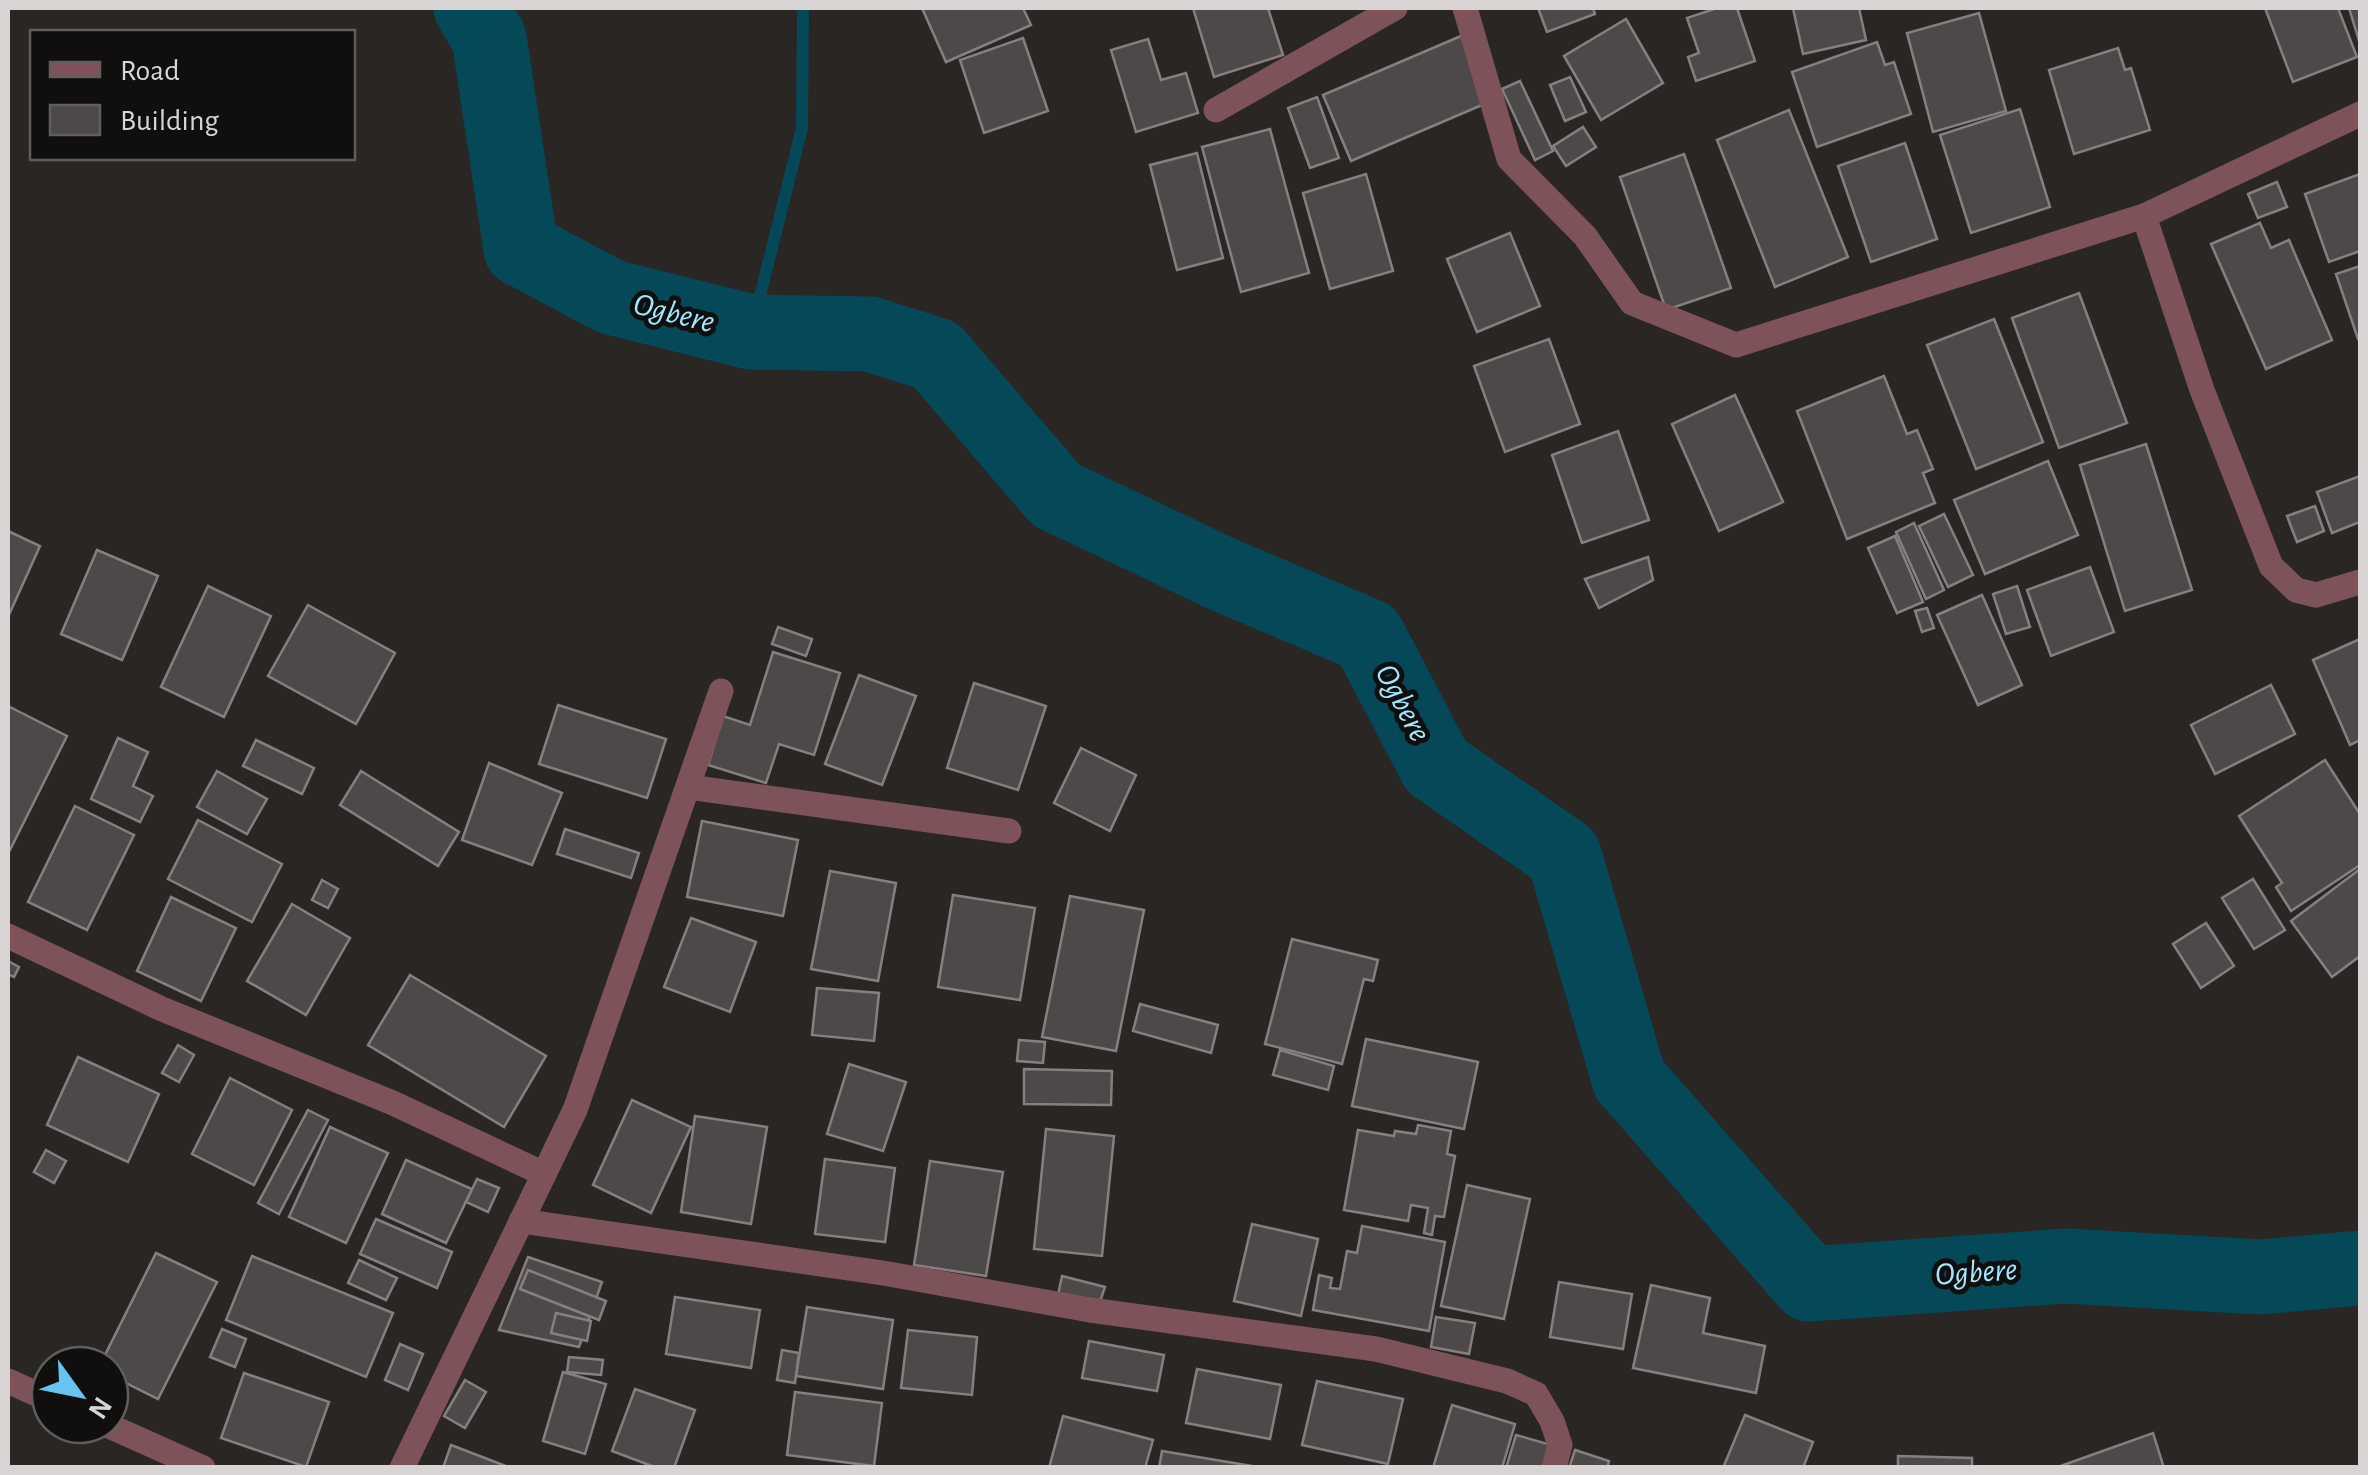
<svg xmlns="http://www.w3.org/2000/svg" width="2368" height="1475" viewBox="0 0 2368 1475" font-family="'Alegreya Sans',sans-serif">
	<rect width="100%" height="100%" fill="#2a2624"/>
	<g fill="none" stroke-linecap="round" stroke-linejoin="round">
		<path stroke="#054858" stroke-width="12" d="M751,332L802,128L803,8"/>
		<path stroke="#054858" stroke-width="75" d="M471,8L489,38L521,249L611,297L751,332L870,334L936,355L1056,495L1220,573L1368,636L1436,766L1564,855L1629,1079L1809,1284L2066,1266L2260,1277L2360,1268"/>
	</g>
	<g fill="#4e4949" stroke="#85807f" stroke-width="2.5">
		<path d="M922,8H1023L1031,25L946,62Z"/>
		<path d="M1193,8H1268L1283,55L1214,77Z"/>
		<path d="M1538,8H1593L1595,14L1547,32Z"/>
		<path d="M1717,8H1737L1755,61L1696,81L1688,57L1699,53L1687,18Z"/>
		<path d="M1793,8H1859L1866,40L1803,54Z"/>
		<path d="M2265,8H2338L2357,57L2293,82Z"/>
		<path d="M2349,8H2360V44Z"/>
		<path d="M1979,13L2006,111L1933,132L1907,33Z"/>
		<path d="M1626,19L1663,83L1601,120L1564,56Z"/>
		<path d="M1461,36L1489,102L1351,161L1323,95Z"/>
		<path d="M1023,38L1048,111L984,133L960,60Z"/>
		<path d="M1148,39L1161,80L1186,73L1198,113L1136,132L1111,50Z"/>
		<path d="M1877,42L1885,65L1894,62L1911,114L1817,147L1792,72Z"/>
		<path d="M2118,48L2125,70L2131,68L2150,130L2074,154L2049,70Z"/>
		<path d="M1570,77L1586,112L1565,121L1550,85Z"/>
		<path d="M1520,81L1553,151L1535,160L1502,89Z"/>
		<path d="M1317,97L1339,158L1310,168L1288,108Z"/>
		<path d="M2020,109L2050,207L1971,233L1940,135Z"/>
		<path d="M1789,110L1848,257L1775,287L1717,140Z"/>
		<path d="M1583,127L1596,147L1566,166L1553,146Z"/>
		<path d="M1270,129L1309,273L1241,292L1202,147Z"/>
		<path d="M1905,143L1937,239L1871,262L1838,166Z"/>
		<path d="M1197,153L1223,258L1177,270L1150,165Z"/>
		<path d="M1684,154L1731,288L1666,310L1620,177Z"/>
		<path d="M1366,174L1393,271L1330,289L1303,193Z"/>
		<path d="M2360,174V251L2329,262L2305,194Z"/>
		<path d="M2277,182L2287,207L2258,218L2248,194Z"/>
		<path d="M2260,223L2271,248L2289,240L2332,340L2266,369L2211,244Z"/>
		<path d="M1510,233L1540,306L1477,332L1447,259Z"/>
		<path d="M2360,266V338L2358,339L2336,274Z"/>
		<path d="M2079,293L2127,423L2059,448L2012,318Z"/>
		<path d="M1994,319L2043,442L1976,469L1927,345Z"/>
		<path d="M1549,339L1580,424L1505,452L1474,366Z"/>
		<path d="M1884,376L1907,434L1917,430L1933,469L1923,473L1935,503L1847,539L1797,411Z"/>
		<path d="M1735,395L1783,502L1719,531L1672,424Z"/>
		<path d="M1618,431L1649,520L1582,543L1552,455Z"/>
		<path d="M2146,444L2192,590L2125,611L2080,465Z"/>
		<path d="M2048,461L2078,535L1985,574L1954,500Z"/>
		<path d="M2360,476V522L2332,533L2317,492Z"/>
		<path d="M2315,506L2324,531L2297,542L2287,516Z"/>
		<path d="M1944,514L1973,575L1948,587L1919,526Z"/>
		<path d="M1914,523L1944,590L1926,599L1896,532Z"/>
		<path d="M8,531L40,546L8,617Z"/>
		<path d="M1895,536L1923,602L1897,613L1868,548Z"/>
		<path d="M97,550L158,576L122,660L61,634Z"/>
		<path d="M1648,557L1653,580L1599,608L1585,579Z"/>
		<path d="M2090,567L2114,632L2051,656L2027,590Z"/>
		<path d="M208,586L271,616L224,717L161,687Z"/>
		<path d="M2017,586L2030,627L2006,634L1993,594Z"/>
		<path d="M1982,595L2022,685L1978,705L1937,615Z"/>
		<path d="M308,605L395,653L356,724L268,676Z"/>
		<path d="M1927,608L1934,628L1922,632L1915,611Z"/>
		<path d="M778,627L812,639L806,656L772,644Z"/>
		<path d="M2360,639V740L2350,745L2313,660Z"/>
		<path d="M773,652L840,673L814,755L779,744L766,783L708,765L723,716L750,725Z"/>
		<path d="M859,675L916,696L882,785L825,764Z"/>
		<path d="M974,683L1046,706L1018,790L947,768Z"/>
		<path d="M2271,685L2295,734L2215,774L2191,725Z"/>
		<path d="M558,705L666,739L647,798L539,764Z"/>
		<path d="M8,706L67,736L8,854Z"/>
		<path d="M118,738L148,752L133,786L153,796L140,822L91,799Z"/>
		<path d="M256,740L314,768L302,794L243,766Z"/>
		<path d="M1081,748L1136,775L1110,831L1054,803Z"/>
		<path d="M2325,760L2360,814V865L2291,911L2276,887L2282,883L2239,816Z"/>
		<path d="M489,763L562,793L532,865L462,840Z"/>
		<path d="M217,771L267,799L247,834L197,807Z"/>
		<path d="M361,771L459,832L438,866L340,805Z"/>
		<path d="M75,806L134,835L87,930L28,902Z"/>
		<path d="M198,820L282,864L252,922L168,879Z"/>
		<path d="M702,821L798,840L783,916L687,897Z"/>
		<path d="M565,829L639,853L631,878L557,854Z"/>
		<path d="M2360,869V956L2332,977L2291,921Z"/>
		<path d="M830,871L896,883L878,981L811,969Z"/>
		<path d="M2253,879L2285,930L2254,949L2222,898Z"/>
		<path d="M322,880L338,889L328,908L312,900Z"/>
		<path d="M953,895L1035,908L1020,1000L938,987Z"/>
		<path d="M1070,896L1144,910L1116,1051L1042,1037Z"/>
		<path d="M171,897L236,928L201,1001L137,971Z"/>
		<path d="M292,904L350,938L306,1015L247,981Z"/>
		<path d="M691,918L756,942L730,1012L664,987Z"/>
		<path d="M2206,923L2234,966L2201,988L2173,944Z"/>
		<path d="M1292,939L1378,960L1373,981L1364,979L1342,1064L1265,1044Z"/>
		<path d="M8,961L19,967L14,977L8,974Z"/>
		<path d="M410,975L546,1056L504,1127L368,1045Z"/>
		<path d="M817,988L879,993L874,1041L812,1035Z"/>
		<path d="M1140,1004L1218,1025L1211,1053L1133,1031Z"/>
		<path d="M1366,1039L1478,1062L1464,1129L1352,1106Z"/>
		<path d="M1019,1040L1045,1042L1043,1063L1017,1061Z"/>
		<path d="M178,1045L194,1055L179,1082L162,1073Z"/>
		<path d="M1280,1050L1334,1066L1328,1090L1273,1075Z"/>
		<path d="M78,1057L159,1094L128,1162L47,1125Z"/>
		<path d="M849,1064L906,1082L883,1151L827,1134Z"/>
		<path d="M1024,1069L1112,1071L1111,1105L1024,1104Z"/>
		<path d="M230,1078L292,1110L254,1185L192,1154Z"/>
		<path d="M632,1100L691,1127L651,1213L593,1185Z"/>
		<path d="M308,1110L328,1120L279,1214L258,1203Z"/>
		<path d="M695,1116L767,1127L751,1224L681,1212Z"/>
		<path d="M1418,1125L1451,1131L1447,1154L1455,1156L1444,1217L1435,1216L1432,1235L1424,1233L1428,1208L1411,1205L1408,1221L1344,1210L1358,1130L1394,1136L1395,1131L1416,1134Z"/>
		<path d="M330,1127L388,1153L346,1243L289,1217Z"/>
		<path d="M1046,1129L1114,1136L1102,1256L1034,1249Z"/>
		<path d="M46,1150L66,1161L54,1183L34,1172Z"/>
		<path d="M825,1159L895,1168L885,1242L815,1234Z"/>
		<path d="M406,1160L472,1189L446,1243L382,1214Z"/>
		<path d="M930,1161L1003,1172L986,1276L914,1265Z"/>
		<path d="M477,1179L499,1188L488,1212L466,1202Z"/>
		<path d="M1467,1185L1530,1199L1504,1319L1441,1306Z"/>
		<path d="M376,1219L452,1252L437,1288L360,1254Z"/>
		<path d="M1252,1224L1318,1239L1301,1316L1234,1301Z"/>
		<path d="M1362,1226L1445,1242L1429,1331L1313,1310L1319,1275L1332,1278L1330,1288L1340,1289L1347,1251L1357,1253Z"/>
		<path d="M156,1253L217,1282L158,1399L110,1375V1365H100Z"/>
		<path d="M252,1256L393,1313L366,1377L226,1320Z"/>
		<path d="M528,1257L602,1282L579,1347L499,1330Z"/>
		<path d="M359,1260L397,1278L386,1300L348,1283Z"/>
		<path d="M528,1270L606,1301L599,1320L520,1289Z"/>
		<path d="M1062,1276L1105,1287L1099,1305L1058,1295Z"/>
		<path d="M1559,1282L1632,1294L1623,1349L1550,1337Z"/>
		<path d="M1651,1285L1710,1298L1703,1333L1765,1346L1756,1393L1633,1368Z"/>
		<path d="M675,1297L760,1310L751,1368L666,1354Z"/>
		<path d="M807,1307L893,1320L883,1389L796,1376Z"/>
		<path d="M556,1313L591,1321L587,1341L551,1333Z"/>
		<path d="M1436,1317L1475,1323L1469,1354L1431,1347Z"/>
		<path d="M222,1329L246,1339L235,1367L210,1357Z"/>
		<path d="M908,1330L977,1337L972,1395L901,1388Z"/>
		<path d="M1089,1341L1164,1355L1157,1391L1082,1378Z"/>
		<path d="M400,1344L423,1354L408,1390L385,1380Z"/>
		<path d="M782,1350L799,1353L795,1383L777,1380Z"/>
		<path d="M569,1357L603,1360L601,1375L567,1372Z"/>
		<path d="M1197,1369L1281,1385L1270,1439L1186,1423Z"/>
		<path d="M563,1372L606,1384L585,1454L543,1441Z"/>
		<path d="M244,1373L329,1402L306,1467L221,1438Z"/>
		<path d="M465,1380L486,1392L465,1428L444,1416Z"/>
		<path d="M1317,1381L1403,1399L1388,1464L1302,1445Z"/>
		<path d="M635,1389L695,1410L674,1468H657L612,1451Z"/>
		<path d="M795,1392L882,1403L874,1466L787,1455Z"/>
		<path d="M1452,1405L1515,1424L1502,1468H1433Z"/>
		<path d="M1745,1415L1813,1442L1803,1468H1723Z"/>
		<path d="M1063,1416L1153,1440L1145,1468H1049Z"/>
		<path d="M2153,1433L2164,1468H2055Z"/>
		<path d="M1516,1435L1555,1446L1549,1468H1506Z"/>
		<path d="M451,1445L511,1468H443Z"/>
		<path d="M1575,1450L1609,1461L1607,1468H1569Z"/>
		<path d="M1162,1451L1258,1467L1159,1468Z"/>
		<path d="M1898,1456L1972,1458V1468H1898Z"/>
	</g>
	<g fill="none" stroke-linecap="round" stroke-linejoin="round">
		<g stroke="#7d5359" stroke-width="25">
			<path d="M1465,8L1509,159L1585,236L1632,303L1736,345L2144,216L2360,114"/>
			<path d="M1216,110L1395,8"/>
			<path d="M2144,216L2202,390L2271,566L2296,590L2316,595L2360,582"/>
			<path d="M688,787L1009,831"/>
			<path d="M8,936L162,1009L393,1103L544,1174"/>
			<path d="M521,1221L883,1273L1090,1310L1376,1349L1507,1381L1536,1394L1552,1421L1560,1445L1554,1468"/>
			<path d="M8,1381L50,1400"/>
			<path d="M107,1425L203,1468"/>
			<path d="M402,1468L575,1110L721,691"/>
		</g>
	</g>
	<g text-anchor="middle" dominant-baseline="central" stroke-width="10" stroke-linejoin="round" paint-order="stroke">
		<g font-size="32" font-style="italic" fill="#a1e7fe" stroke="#110f0e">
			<text transform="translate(674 313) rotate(14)">Ogbere</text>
			<text transform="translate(1403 703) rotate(62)">Ogbere</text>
			<text transform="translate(1976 1272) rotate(-4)">Ogbere</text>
		</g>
	</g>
	<rect width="2368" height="1475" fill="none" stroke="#d7d4d3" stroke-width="20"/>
	<rect x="30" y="30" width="325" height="130" fill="#110f0e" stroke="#605e5d" stroke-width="2.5"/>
	<rect x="50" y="62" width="50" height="15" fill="#7d5359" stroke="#605e5d" stroke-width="2.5"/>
	<text x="120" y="80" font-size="30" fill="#d7d4d3">Road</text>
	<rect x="50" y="105" width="50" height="30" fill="#4e4949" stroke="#605e5d" stroke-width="2.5"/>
	<text x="120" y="130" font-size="30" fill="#d7d4d3">Building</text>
	<g transform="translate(80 1395) rotate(123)"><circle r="48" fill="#110f0e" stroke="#605e5d" stroke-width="2.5"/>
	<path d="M0-8L18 38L0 25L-18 38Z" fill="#65c5ee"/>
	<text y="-15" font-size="28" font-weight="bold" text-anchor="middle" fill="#d7d4d3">N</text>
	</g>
</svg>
